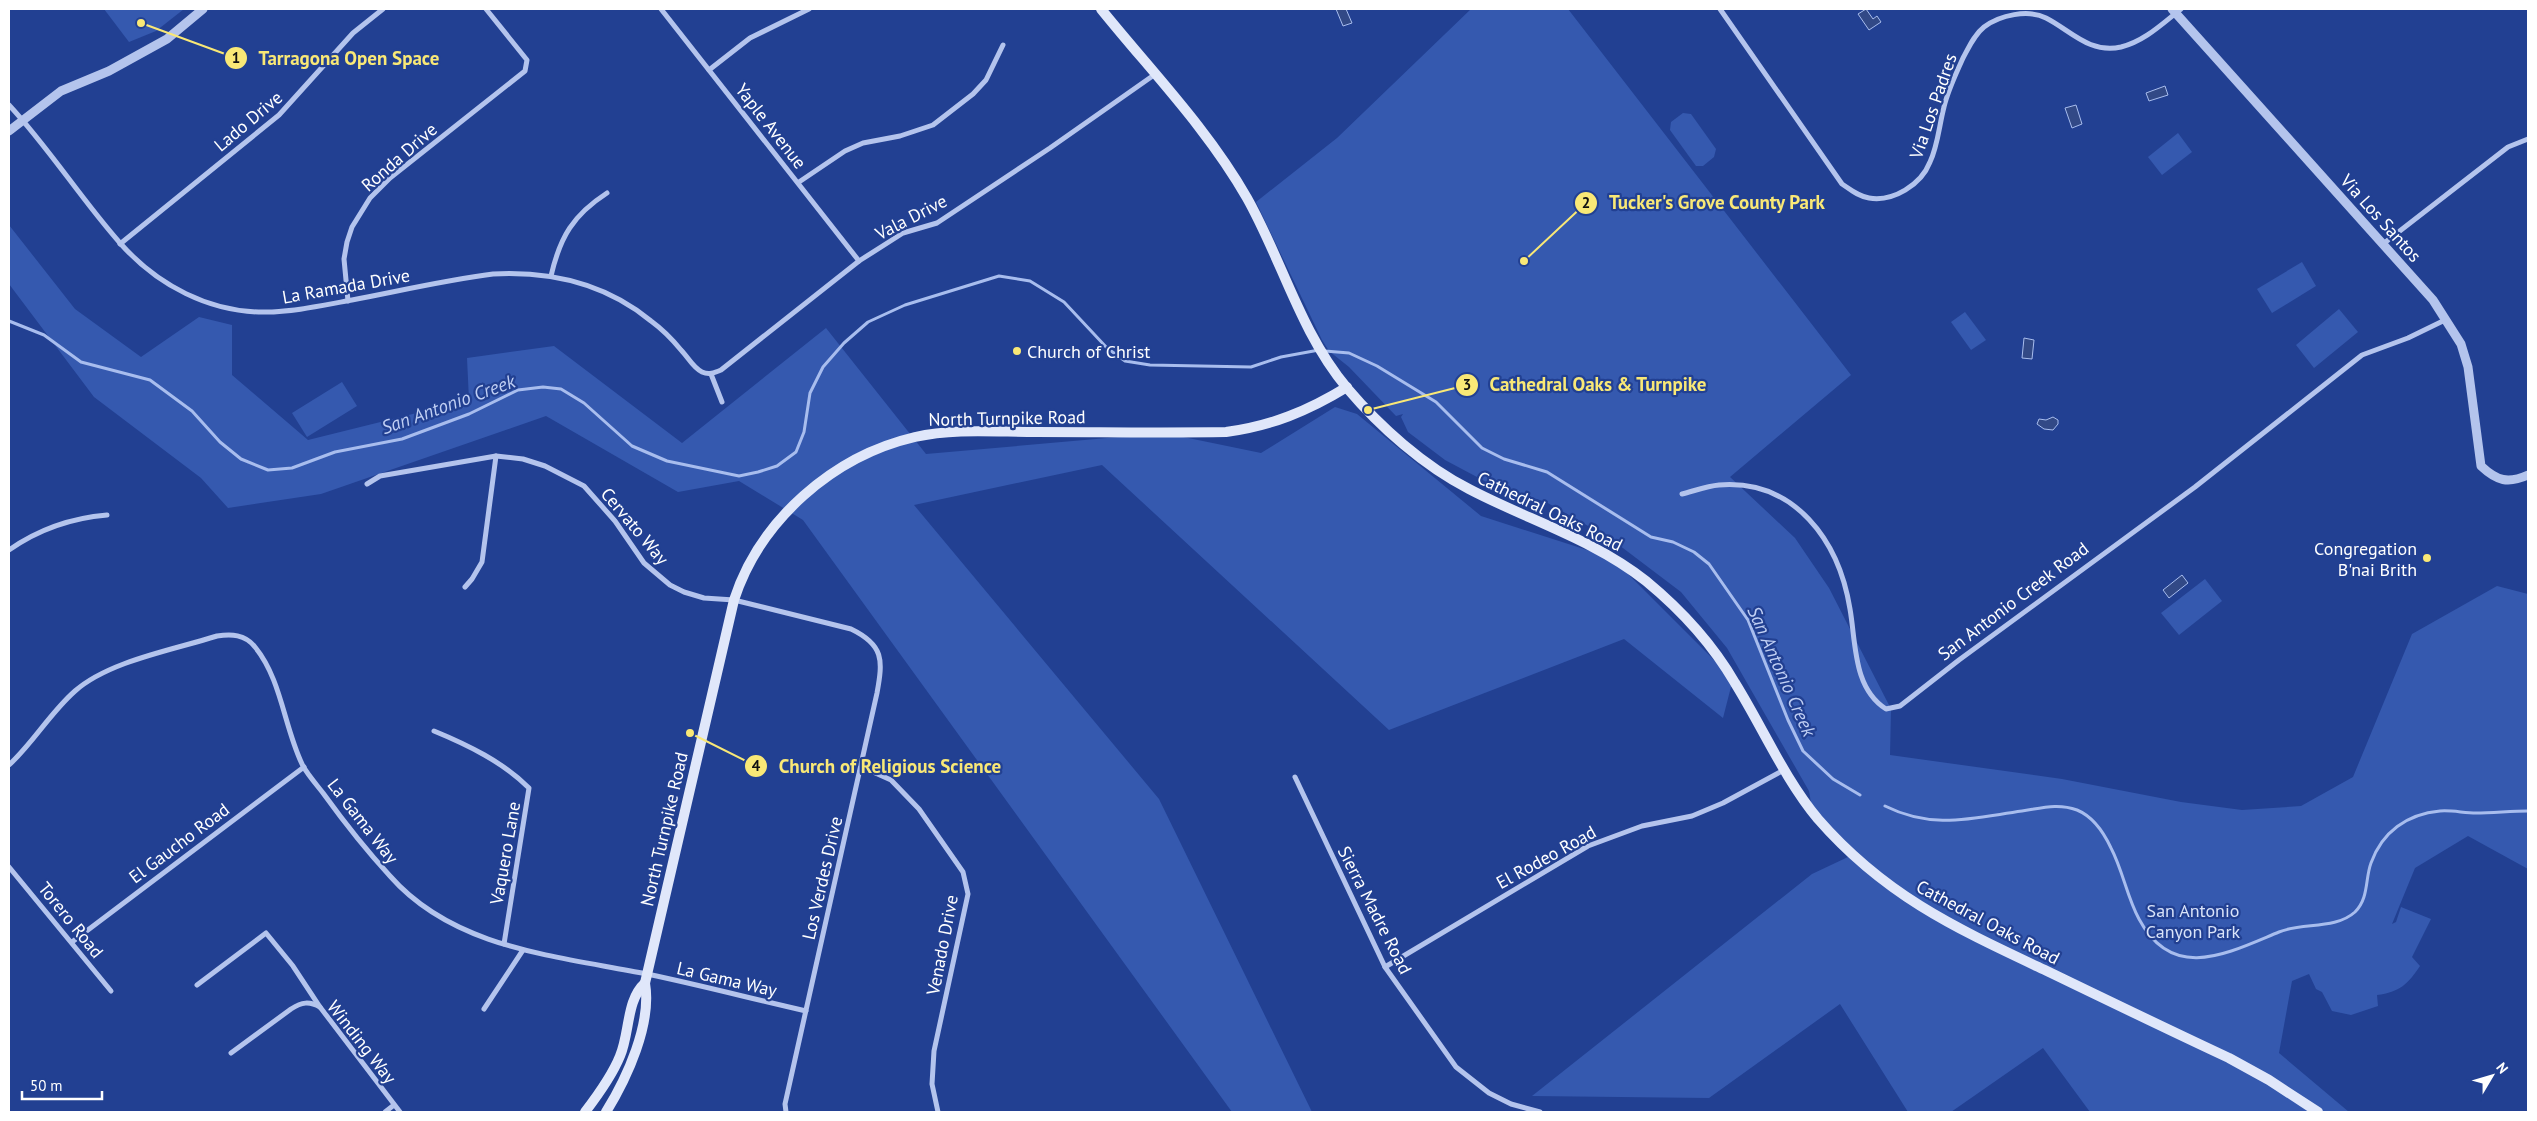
<svg xmlns="http://www.w3.org/2000/svg" width="2537" height="1121" viewBox="0 0 2537 1121" font-family="'PT Sans',sans-serif">
	<rect width="100%" height="100%" fill="#224092"/>
	<g fill="#3559af">
		<path d="M104,9H184L156,31L129,42Z"/>
		<path d="M1471,9H1568L1851,375L1730,477L1795,538L1829,588L1891,709L1890,755L2062,779L2181,802L2242,810L2301,806L2353,777L2412,634L2497,586L2528,594V869L2468,836L2415,868L2392,924L2396,922L2401,907L2431,919L2412,957L2420,966C2408,984 2400,992 2377,995L2378,1006L2351,1015L2332,1011L2322,992L2316,989L2309,974L2292,981L2279,1053L2349,1112H2090L2043,1048L1951,1112H1908L1840,1004L1709,1098L1532,1096L1812,874L1848,857L1814,820L1809,791L1727,648L1681,592L1611,539L1546,502L1492,485L1445,460L1408,432L1401,417L1403,414L1396,416L1349,367L1329,351L1322,340L1256,202L1337,138Z"/>
		<path d="M1683,113L1691,114L1716,149L1714,157L1703,166H1696L1670,130L1671,122Z"/>
		<path d="M2178,133L2192,152L2162,175L2148,157Z"/>
		<path d="M9,225L75,309L141,357L199,317L232,325V375L308,440L469,400L467,358L554,346L682,443L826,328L926,454L1164,433L1261,453L1335,407L1357,414L1481,516L1612,558L1733,679L1723,718L1624,639L1389,730L1102,465L914,505L1159,799L1312,1112H1232L803,520L739,481L678,492L546,416L321,494L228,508L201,478L94,397L9,284Z"/>
		<path d="M2302,262L2316,286L2272,313L2257,289Z"/>
		<path d="M2339,309L2358,332L2314,368L2296,345Z"/>
		<path d="M1965,312L1986,340L1971,350L1951,322Z"/>
		<path d="M342,382L357,406L307,437L292,413Z"/>
		<path d="M2205,579L2222,601L2179,635L2161,613Z"/>
	</g>
	<g fill="#324986" stroke="#a8bdee">
		<path d="M1336,9H1346L1352,23L1343,26Z"/>
		<path d="M1866,9L1873,19L1877,16L1881,22L1869,30L1858,14Z"/>
		<path d="M2165,86L2168,95L2149,101L2146,93Z"/>
		<path d="M2076,105L2082,124L2072,128L2065,108Z"/>
		<path d="M2024,338L2034,340L2032,359L2022,358Z"/>
		<path d="M2053,417L2058,420V424L2053,430L2044,429L2037,424L2039,419L2046,420Z"/>
		<path d="M2182,575L2188,583L2169,598L2163,590Z"/>
	</g>
	<g fill="none" stroke-linecap="round" stroke-linejoin="round">
		<g stroke="#a8bdee" stroke-width="3">
			<path d="M9,321L44,335L81,362L150,380L192,411L220,442L241,459L268,470L292,468L335,452L402,439L469,414L518,390L543,387L561,389L584,403L632,446L667,461L739,476L758,472L777,466L796,452L804,432L810,393L823,367L844,343L868,322L905,305L999,276L1030,281L1064,302L1107,348L1125,361L1150,365L1251,367L1281,357L1319,350"/>
			<path d="M1325,351L1349,353L1377,366L1436,402L1482,448L1504,459L1547,472L1651,537L1673,542L1694,552L1709,564L1748,620L1788,720L1803,751L1833,779L1860,795"/>
			<path d="M1885,806C1933,830 1972,818 2022,811C2042,808 2058,803 2077,810C2094,817 2104,833 2111,848C2123,871 2127,897 2139,919C2173,983 2228,953 2279,932C2302,922 2335,930 2355,912C2369,898 2365,879 2371,863C2382,832 2407,814 2440,811C2452,810 2464,813 2476,813C2493,813 2511,811 2528,811"/>
		</g>
		<g stroke="#b4c4ed" stroke-width="5">
			<path d="M661,9L859,261"/>
			<path d="M1720,9L1842,184C1851,190 1858,196 1869,198C1893,202 1921,185 1930,162C1938,145 1939,126 1944,107C1948,90 1956,74 1963,58C1969,47 1974,35 1984,27C2000,15 2028,9 2046,18C2070,30 2089,54 2121,47C2145,41 2163,23 2181,9"/>
			<path d="M709,70L750,38L809,9"/>
			<path d="M9,105C49,148 81,199 120,243C157,285 210,313 266,312C294,312 324,305 352,300C399,291 446,280 493,274C550,271 606,284 651,321C662,329 672,339 681,350C688,357 693,368 702,372C709,375 714,373 721,370L859,261L903,233L937,223L1050,148L1154,75"/>
			<path d="M799,182L845,151L863,143L900,136L933,125L973,94L986,80L1003,45"/>
			<path d="M120,244L279,115L353,33L383,9"/>
			<path d="M2383,244L2508,147L2528,139"/>
			<path d="M551,276C560,237 573,215 607,193"/>
			<path d="M348,301L344,259L347,242L352,227L370,198L390,178L525,71L527,60L486,9"/>
			<path d="M711,374L722,402"/>
			<path d="M367,484L380,476L496,456L523,459L545,466L584,486L615,521L644,563L670,585L684,592L704,598L734,600L851,629C884,645 883,660 877,693L785,1104L786,1112"/>
			<path d="M1682,494C1694,491 1707,486 1719,485C1795,479 1839,541 1850,609C1856,643 1853,688 1886,709L1900,706L1959,660L2195,487L2362,355L2408,338L2445,320"/>
			<path d="M9,550C39,529 71,518 107,515"/>
			<path d="M465,587L472,579L482,562L496,456"/>
			<path d="M434,731C468,745 503,762 529,788L504,944"/>
			<path d="M9,765C33,743 50,713 75,691C109,661 173,650 217,636C231,634 245,634 255,647C282,680 284,728 303,766C308,775 316,784 323,793C344,822 366,850 390,876C454,949 557,956 647,974C700,985 753,999 806,1011"/>
			<path d="M862,767L891,780L919,809L963,872L968,894L934,1051L932,1084L938,1112"/>
			<path d="M1295,777L1385,967L1456,1067L1489,1093L1511,1104L1540,1112"/>
			<path d="M9,867L111,991"/>
			<path d="M72,942L304,767"/>
			<path d="M1385,967L1588,846L1642,826L1692,816L1723,803L1784,770"/>
			<path d="M197,985L266,933L293,966L320,1007"/>
			<path d="M484,1009L523,950"/>
			<path d="M231,1053L291,1009C302,1002 309,1001 320,1007L400,1112"/>
			<path d="M385,1112L394,1105"/>
		</g>
		<g stroke="#b4c4ed" stroke-width="9">
			<path d="M2172,9L2433,300L2461,344L2468,367L2481,466C2497,481 2508,484 2528,475"/>
			<path d="M9,131L61,91L109,71L167,39L203,9"/>
		</g>
		<g stroke="#e0e7fa" stroke-width="10">
			<path d="M1101,9C1151,71 1207,128 1247,198C1282,260 1300,332 1347,388C1380,427 1424,466 1469,489C1528,520 1593,539 1646,581C1680,609 1713,645 1735,683C1763,728 1784,778 1818,819C1886,897 1958,929 2049,972C2109,1001 2169,1030 2229,1058L2269,1080L2318,1112"/>
			<path d="M585,1112C598,1095 612,1076 620,1056C630,1033 626,1000 645,983"/>
			<path d="M606,1112C627,1078 652,1024 645,983L734,600C760,520 833,456 915,437C954,428 996,432 1036,432C1099,432 1163,433 1226,432C1271,426 1308,411 1347,387"/>
		</g>
	</g>
	<g fill="#f9e876" stroke="#224092" stroke-width="2">
		<circle cx="1017" cy="351" r="5"/>
		<circle cx="2427" cy="558" r="5"/>
	</g>
	<g text-anchor="middle" dominant-baseline="central" stroke-width="4.5" stroke-linejoin="round" paint-order="stroke">
		<g font-size="18" fill="#fff" stroke="#224092">
			<text transform="translate(1933 106) rotate(-71)">Via Los Padres</text>
			<text transform="translate(248 121) rotate(-40)">Lado Drive</text>
			<text transform="translate(771 126) rotate(52)">Yaple Avenue</text>
			<text transform="translate(399 157) rotate(-41)">Ronda Drive</text>
			<text transform="translate(911 217) rotate(-27)">Vala Drive</text>
			<text transform="translate(2381 218) rotate(48)">Via Los Santos</text>
			<text transform="translate(346 286) rotate(-10)">La Ramada Drive</text>
			<text transform="translate(1007 418) rotate(-1)">North Turnpike Road</text>
			<text transform="translate(1550 511) rotate(26)">Cathedral Oaks Road</text>
			<text transform="translate(635 526) rotate(50)">Cervato Way</text>
			<text transform="translate(2013 601) rotate(-37)">San Antonio Creek Road</text>
			<text transform="translate(363 821) rotate(52)">La Gama Way</text>
			<text transform="translate(664 829) rotate(-77)">North Turnpike Road</text>
			<text transform="translate(179 843) rotate(-37)">El Gaucho Road</text>
			<text transform="translate(505 853) rotate(-80)">Vaquero Lane</text>
			<text transform="translate(1546 857) rotate(-29)">El Rodeo Road</text>
			<text transform="translate(822 878) rotate(-77)">Los Verdes Drive</text>
			<text transform="translate(1375 910) rotate(63)">Sierra Madre Road</text>
			<text transform="translate(71 920) rotate(51)">Torero Road</text>
			<text transform="translate(1988 922) rotate(28)">Cathedral Oaks Road</text>
			<text transform="translate(942 945) rotate(-79)">Venado Drive</text>
			<text transform="translate(727 979) rotate(13)">La Gama Way</text>
			<text transform="translate(362 1042) rotate(52)">Winding Way</text>
		</g>
		<g font-size="18" fill="#fff" stroke="#224092" text-anchor="start">
			<text x="1027" y="351">Church of Christ</text>
			<text x="2417" y="548" text-anchor="end">Congregation<tspan x="2417" dy="21">B'nai Brith</tspan></text>
		</g>
		<g font-size="18" fill="#d9e3f9" stroke="#224092">
			<text x="2193" y="910">San Antonio<tspan x="2193" dy="21">Canyon Park</tspan></text>
		</g>
		<g font-size="19" font-style="italic" fill="#c0cff4" stroke="#224092">
			<text transform="translate(448 404) rotate(-20)">San Antonio Creek</text>
			<text transform="translate(1782 671) rotate(66)">San Antonio Creek</text>
		</g>
	</g>
	<path fill="none" stroke="#f9e876" stroke-width="2" d="M141 23L236 58M1524 261L1586 203M1368 410L1467 385M690 733L756 766"/>
	<g fill="#f9e876" stroke="#224092" stroke-width="2">
		<circle cx="141" cy="23" r="5"/>
		<circle cx="1524" cy="261" r="5"/>
		<circle cx="1368" cy="410" r="5"/>
		<circle cx="690" cy="733" r="5"/>
		<circle cx="236" cy="58" r="12"/>
		<circle cx="1586" cy="203" r="12"/>
		<circle cx="1467" cy="385" r="12"/>
		<circle cx="756" cy="766" r="12"/>
	</g>
	<g font-size="15" text-anchor="middle" font-weight="bold" fill="#111">
		<text x="236" y="63">1</text>
		<text x="1586" y="208">2</text>
		<text x="1467" y="390">3</text>
		<text x="756" y="771">4</text>
	</g>
	<g font-size="19" text-anchor="middle" font-weight="bold" fill="#f9e876" stroke="#224092" stroke-width="4.5" stroke-linejoin="round" paint-order="stroke">
		<text x="349" y="65">Tarragona Open Space</text>
		<text x="1717" y="209">Tucker's Grove County Park</text>
		<text x="1598" y="391">Cathedral Oaks &amp; Turnpike</text>
		<text x="890" y="773">Church of Religious Science</text>
	</g>
	<rect width="2537" height="1121" fill="none" stroke="#ffffff" stroke-width="20"/>
	<g transform="translate(2492 1076) rotate(52)" stroke="#224092" stroke-width="4" paint-order="stroke">
	<path d="M0-4L9 19L0 12L-9 19Z" fill="#ffffff"/>
	<text y="-8" font-size="14" font-weight="bold" text-anchor="middle" fill="#ffffff">N</text>
	</g>
	<path d="M22 1091v8h80v-8" fill="none" stroke="#ffffff" stroke-width="2.5"/>
	<text x="30" y="1091" font-size="15" fill="#ffffff" stroke="#224092" stroke-width="4" paint-order="stroke">50 m</text>
</svg>
